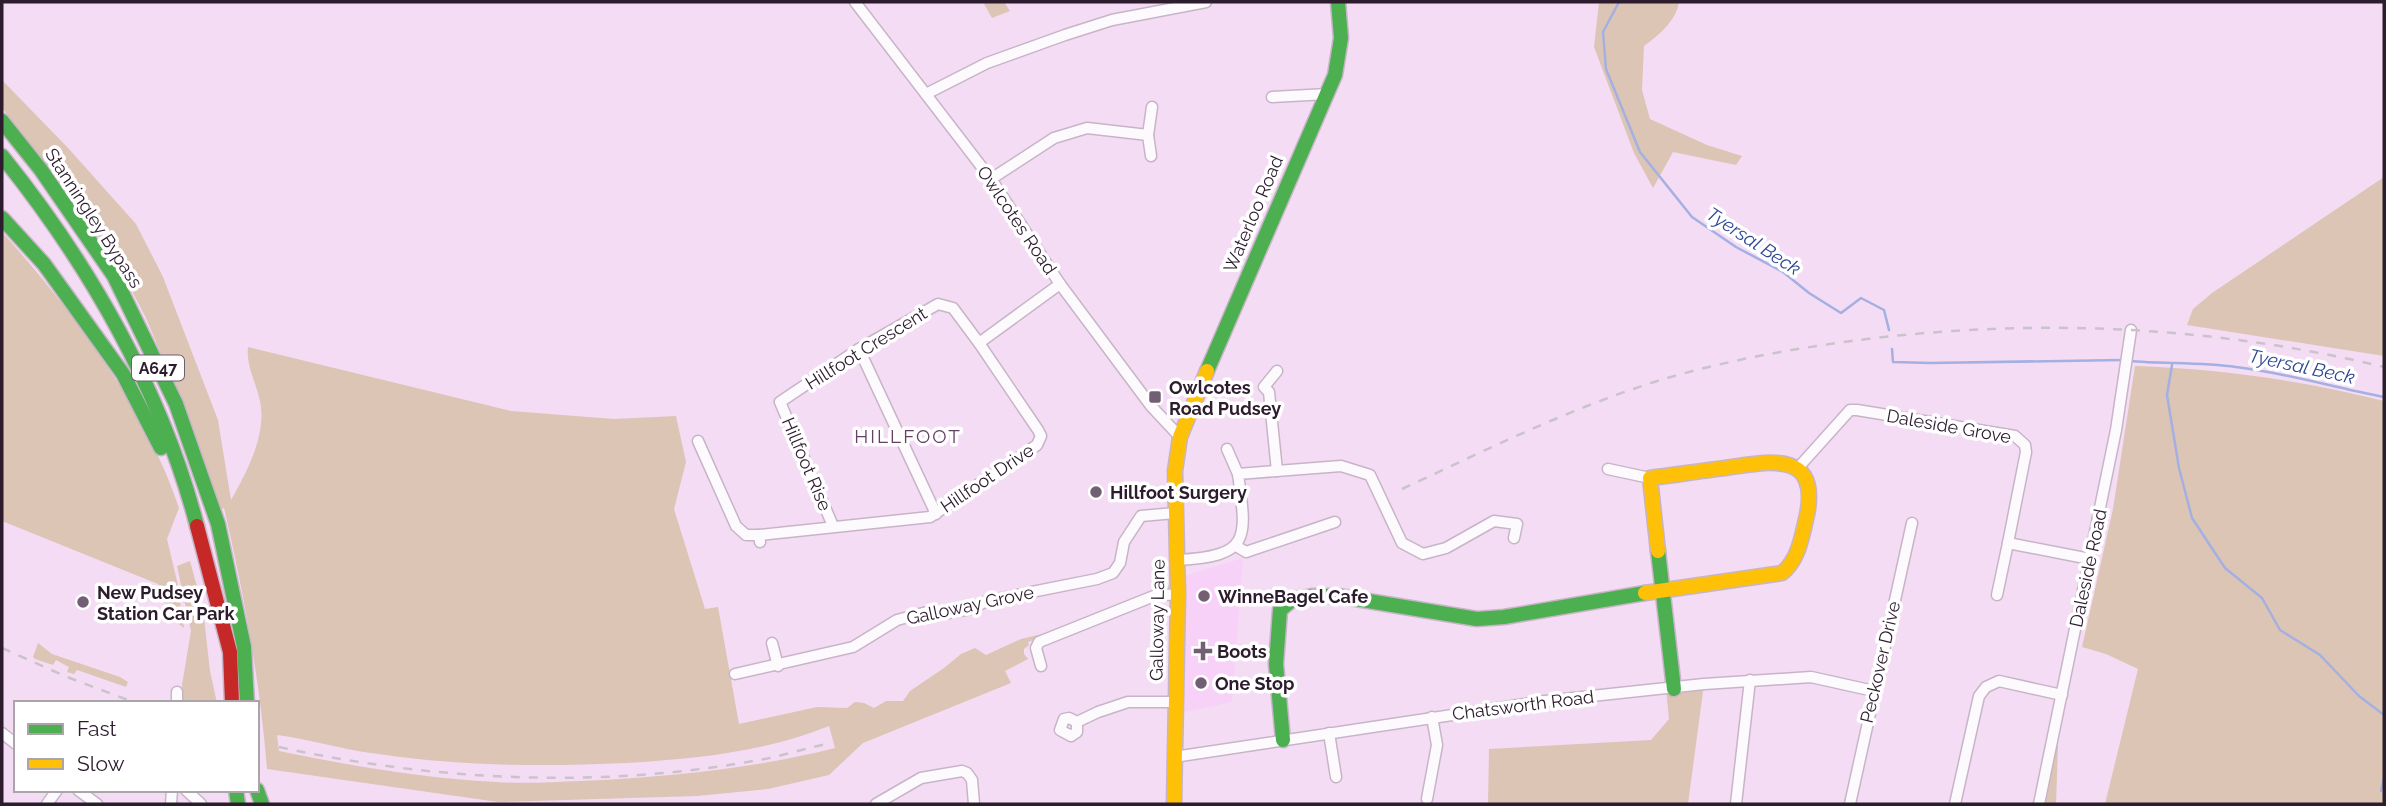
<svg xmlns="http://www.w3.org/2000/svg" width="2386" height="806" viewBox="0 0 2386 806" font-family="Raleway,sans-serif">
	<rect width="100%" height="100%" fill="#f4dcf4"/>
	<path fill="#f7d1f8" d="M1243,558L1232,702L1175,714L1178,578Z"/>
	<g fill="#dcc5b5" fill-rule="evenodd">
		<path d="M983,2H1004L1010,11L992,18Z"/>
		<path d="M1599,2H1679C1676,21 1659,35 1644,46L1642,90L1650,119L1707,145L1742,156L1736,165L1673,152L1653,188L1634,153L1594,47Z"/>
		<path d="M2,80L69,149L136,224L163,277L218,420L231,500C247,472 267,434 260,401C256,382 246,366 248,347L511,411L614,419L676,416L686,462L674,509L705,609L718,607L739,724L817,707L847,708L855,702L864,703L874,708L886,701H903L910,691L944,668L961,654L975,648L986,655L1021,639L1046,633L1169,585L1170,590L1028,642L1029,645L1024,649V654L1028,659L1005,671L1011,683L863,743L829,775L768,789L697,796L498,802L267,769C260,681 244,594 224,508L218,511L164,361L146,318L122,272L83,214L2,108ZM829,726L835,748C752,769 667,777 581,781C553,782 524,784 496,782C422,778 351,766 279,751L277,735C309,739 340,749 371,753C456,766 541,767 626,763C696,759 764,752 829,726Z"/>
		<path d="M2384,177V356L2187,325L2193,309L2212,293Z"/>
		<path d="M2,232C71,309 146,408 179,508L167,539L177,581L184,628L172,619L158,584L2,521Z"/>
		<path d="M2135,366C2220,369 2301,380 2384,401V804H2105L2138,669L2106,654L2082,647L2113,509Z"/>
		<path d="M190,561L203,609L210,671L217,703H179L191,631L177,566Z"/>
		<path d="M38,643L52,654L120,677L128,682L126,687L77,670L74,674L67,672L69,667L56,660L53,665L35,659L33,657Z"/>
		<path d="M1704,684L1688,804H1488L1489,749L1651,740L1669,719L1666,689Z"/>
		<path d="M2056,746H2058L2056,804H2044Z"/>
	</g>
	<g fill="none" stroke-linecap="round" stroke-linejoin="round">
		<g stroke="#a4b0e2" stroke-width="2.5">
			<path d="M1619,2L1603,32L1606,69L1640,152L1692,217L1736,247L1783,272L1809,293L1841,313L1861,298L1884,310L1889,330"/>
			<path d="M1892,349L1893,362L1930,363L2122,360"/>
			<path d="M2129,361C2164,364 2202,362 2236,367C2287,373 2335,388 2384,397"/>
			<path d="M2172,365L2167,395L2179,468L2192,518L2225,568L2262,598L2280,630L2320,655L2359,696L2384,715"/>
			<path d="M2381,791L2384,778"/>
		</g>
		<defs>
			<g id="street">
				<path d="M855,2L991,179L1060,284L1151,406L1180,437"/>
				<path d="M926,94L987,63L1065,35L1112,20L1206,2"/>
				<path d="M1272,97L1327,94"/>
				<path d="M1148,135L1151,156"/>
				<path d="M991,179L1054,138L1087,128L1148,135L1152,107"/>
				<path d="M859,349L936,514"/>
				<path d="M1277,371L1264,387L1269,392L1277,471"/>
				<path d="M698,441L736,526L746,535H759L760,542"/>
				<path d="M1227,449L1238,474"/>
				<path d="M1608,469L1650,478"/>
				<path d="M1797,469L1850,410H1857L2015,436L2025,445L2026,452L2008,543L2090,559"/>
				<path d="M833,526L780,402L859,349L938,304L953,308L979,343"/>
				<path d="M759,535L930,517L1037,445L1041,436L1038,430L979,343L1060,284"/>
				<path d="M1236,546L1246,552L1335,522"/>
				<path d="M1178,560C1251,556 1247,539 1238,474L1341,466L1370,475L1402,543L1423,554L1446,548L1494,521L1517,524L1514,538"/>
				<path d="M1997,595L2008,543"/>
				<path d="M772,643L778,666"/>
				<path d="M1041,666L1036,648L1039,642L1154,596L1178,594"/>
				<path d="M735,674L853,647L897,620L927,612L948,613L970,609L987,601L1097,579L1113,573L1120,563L1124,542L1141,516L1175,513"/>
				<path d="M177,703V692"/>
				<path d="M1077,722L1069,718L1064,719L1060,730L1071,736L1077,732V722L1098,712L1128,702H1175"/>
				<path d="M2,733L16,744"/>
				<path d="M1329,733L1336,777"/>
				<path d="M1174,757L1545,701L1704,684L1811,677L1874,691"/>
				<path d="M78,790L97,804"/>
				<path d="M186,790L201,804"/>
				<path d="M1427,799L1437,745L1432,717"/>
				<path d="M47,804L57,790"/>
				<path d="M171,804L172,790"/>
				<path d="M876,804L921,778L962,771L967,773L972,780L974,804"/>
				<path d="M1736,804L1750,680"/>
				<path d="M1850,804L1912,523"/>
				<path d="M1955,804L1979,696L1986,687L1999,681L2062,695"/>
				<path d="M2039,804L2116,430L2131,330"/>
			</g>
			<g id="fast">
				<path d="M2,121L41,170L114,276L176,404L218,524L244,647L247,703"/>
				<path d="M2,156C89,264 162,391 197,526"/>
				<path d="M2,218L44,264L123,374L161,448"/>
				<path d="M1207,371L1335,75L1341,38L1338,2"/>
				<path d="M1658,551L1674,689"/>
				<path d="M1283,740L1276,664L1280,610L1292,600L1312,596H1338L1477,619L1504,617L1645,593"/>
				<path d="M236,790L238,804"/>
				<path d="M257,790L262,804"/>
			</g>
			<g id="slow">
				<path d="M1645,593L1782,573C1799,560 1802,535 1807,515C1820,449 1767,462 1725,468C1700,471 1675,475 1650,478L1658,551"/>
				<path d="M1174,804L1178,594L1175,471L1180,437L1207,371"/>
			</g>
			<path id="jam" d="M197,526L230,652L232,703"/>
		</defs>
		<use href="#street" stroke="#c7b5c7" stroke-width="13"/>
		<use href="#fast" stroke="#c7b5c7" stroke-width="17"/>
		<use href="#slow" stroke="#c7b5c7" stroke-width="17"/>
		<use href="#jam" stroke="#c7b5c7" stroke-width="17"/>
		<use href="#street" stroke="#fdfafd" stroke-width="10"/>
		<use href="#fast" stroke="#4caf50" stroke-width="14"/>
		<use href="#slow" stroke="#ffc107" stroke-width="14"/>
		<use href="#jam" stroke="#c62828" stroke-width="14"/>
		<g stroke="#cac3ca" stroke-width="2.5" stroke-dasharray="9 9" stroke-linecap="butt">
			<path d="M1402,489C1484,451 1564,411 1651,383C1711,364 1774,352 1837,343C2019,317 2206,324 2384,367"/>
			<path d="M2,648L67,677L136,703"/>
			<path d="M279,747C436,781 600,789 759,760C781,756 804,749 826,744"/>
		</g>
	</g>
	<g fill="#725f73" stroke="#fff" stroke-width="2.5">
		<rect x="1148" y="390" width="14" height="14" rx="3.5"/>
		<circle cx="1096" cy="492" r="7"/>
		<circle cx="1204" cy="596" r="7"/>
		<circle cx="83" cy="602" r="7"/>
		<path d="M1199.5 640.5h7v7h7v7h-7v7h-7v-7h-7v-7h7z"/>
		<circle cx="1201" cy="683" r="7"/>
	</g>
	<g text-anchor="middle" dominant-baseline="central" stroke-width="7" stroke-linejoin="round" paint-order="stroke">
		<rect fill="#fff" stroke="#6b606c" stroke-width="2" x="132" y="355.5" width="52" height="25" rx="5"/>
		<g font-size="16" font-weight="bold" fill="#2c1c2d">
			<text x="158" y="368">A647</text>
		</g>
		<g font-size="18" fill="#2c1c2d" stroke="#fff">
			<text transform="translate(1253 214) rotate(-67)">Waterloo Road</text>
			<text transform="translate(94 218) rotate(57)">Stanningley Bypass</text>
			<text transform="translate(1017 220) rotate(56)">Owlcotes Road</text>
			<text transform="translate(866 348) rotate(-32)">Hillfoot Crescent</text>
			<text transform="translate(1949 426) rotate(10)">Daleside Grove</text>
			<text transform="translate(807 464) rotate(67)">Hillfoot Rise</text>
			<text transform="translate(987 478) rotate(-34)">Hillfoot Drive</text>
			<text transform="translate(2088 568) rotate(-78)">Daleside Road</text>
			<text transform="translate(970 605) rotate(-12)">Galloway Grove</text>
			<text transform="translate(1157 620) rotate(-89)">Galloway Lane</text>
			<text transform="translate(1880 662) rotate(-77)">Peckover Drive</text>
			<text transform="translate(1523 705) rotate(-7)">Chatsworth Road</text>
		</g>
		<g font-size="18" font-weight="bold" fill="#2c1c2d" stroke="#fff" text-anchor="start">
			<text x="1169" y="387">Owlcotes<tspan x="1169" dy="21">Road Pudsey</tspan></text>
			<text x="1110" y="492">Hillfoot Surgery</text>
			<text x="97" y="592">New Pudsey<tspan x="97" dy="21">Station Car Park</tspan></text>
			<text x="1218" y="596">WinneBagel Cafe</text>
			<text x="1217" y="651">Boots</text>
			<text x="1215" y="683">One Stop</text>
		</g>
		<g font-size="19" font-style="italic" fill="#2d4892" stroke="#fff">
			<text transform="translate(1754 241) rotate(33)">Tyersal Beck</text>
			<text transform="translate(2302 366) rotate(12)">Tyersal Beck</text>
		</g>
		<g font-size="19" letter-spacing="2" fill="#654066" stroke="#fff">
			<text x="908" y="436">HILLFOOT</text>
		</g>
	</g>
	<rect width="2386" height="806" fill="none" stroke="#2c1c2d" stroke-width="7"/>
	<rect x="14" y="701" width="245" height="91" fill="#ffffff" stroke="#aba4ab" stroke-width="2"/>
	<rect x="28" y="724" width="35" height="10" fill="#4caf50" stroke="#aba4ab" stroke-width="2"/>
	<text x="77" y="736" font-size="21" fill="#2c1c2d">Fast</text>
	<rect x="28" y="759" width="35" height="10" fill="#ffc107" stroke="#aba4ab" stroke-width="2"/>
	<text x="77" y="771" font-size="21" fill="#2c1c2d">Slow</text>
</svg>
